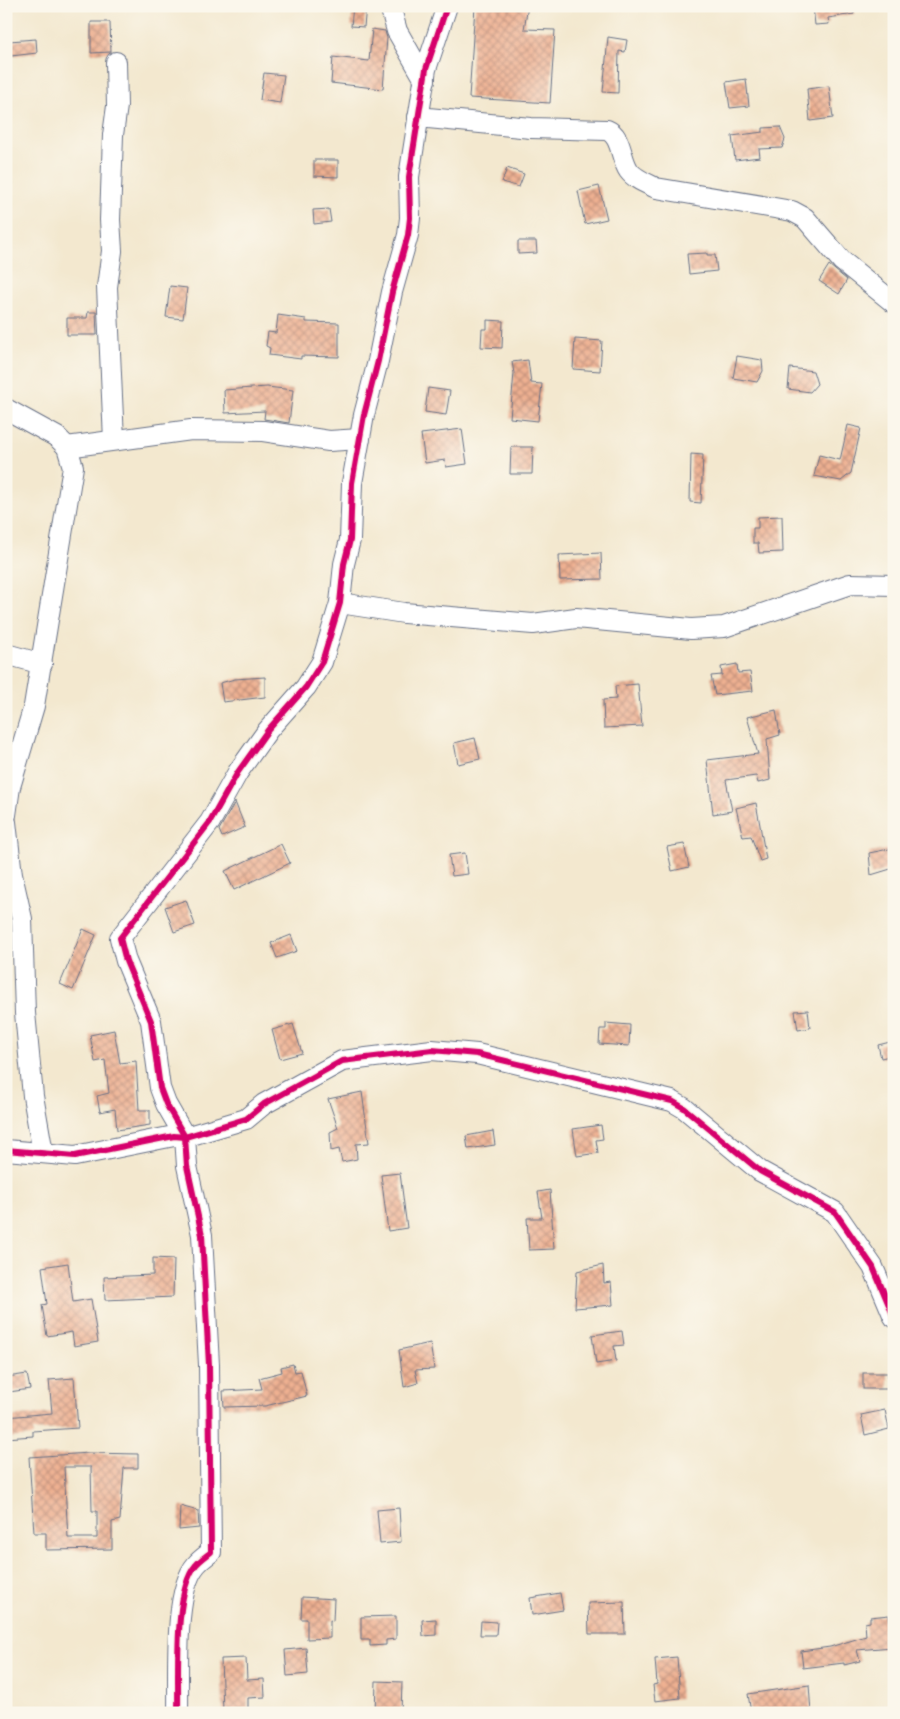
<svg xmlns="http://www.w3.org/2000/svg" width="900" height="1719" viewBox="0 0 900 1719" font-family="Pangolin,sans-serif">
	<defs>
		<pattern id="building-cross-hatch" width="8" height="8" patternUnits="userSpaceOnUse" patternTransform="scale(1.25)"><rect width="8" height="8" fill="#eeb091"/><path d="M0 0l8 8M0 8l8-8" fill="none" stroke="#c0907a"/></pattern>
	</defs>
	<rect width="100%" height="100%" fill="#fbf7ec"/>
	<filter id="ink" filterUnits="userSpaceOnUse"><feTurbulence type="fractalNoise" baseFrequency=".02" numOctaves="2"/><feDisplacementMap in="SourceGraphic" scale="10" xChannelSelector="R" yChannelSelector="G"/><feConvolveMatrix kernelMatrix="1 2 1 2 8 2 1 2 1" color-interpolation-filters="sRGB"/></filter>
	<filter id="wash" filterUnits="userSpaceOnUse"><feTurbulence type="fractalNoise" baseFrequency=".0096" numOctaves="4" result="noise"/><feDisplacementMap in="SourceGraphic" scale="20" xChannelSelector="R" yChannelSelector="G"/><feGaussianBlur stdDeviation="1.12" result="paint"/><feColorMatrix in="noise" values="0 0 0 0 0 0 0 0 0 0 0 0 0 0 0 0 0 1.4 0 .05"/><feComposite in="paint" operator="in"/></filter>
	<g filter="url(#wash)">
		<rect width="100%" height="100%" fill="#f3e8cf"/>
		<g id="blocks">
			<g fill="url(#building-cross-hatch)" fill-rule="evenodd">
				<path d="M353,6H366L364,27L351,26Z"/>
				<path d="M475,6H528L524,29L555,30L550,103L469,98Z"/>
				<path d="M813,6H853L854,14L828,18L829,24L815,25Z"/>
				<path d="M91,22H110L111,52L91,53Z"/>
				<path d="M372,29L385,31L387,38L383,89L331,83L333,57L369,61Z"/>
				<path d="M608,37L627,40L625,52L619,51L618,93L603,92Z"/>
				<path d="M36,39L37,53L11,56L9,41Z"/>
				<path d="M264,73L284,75L280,103L260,100Z"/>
				<path d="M746,79L749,106L730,108L726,82Z"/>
				<path d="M829,86L833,118L810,121L807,89Z"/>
				<path d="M780,127L785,139L782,148L759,149L760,157L735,160L732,136L763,132V128Z"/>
				<path d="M314,160H338V177L314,176Z"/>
				<path d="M507,168L524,174L519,187L502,182Z"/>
				<path d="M599,186L607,219L585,224L578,191Z"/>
				<path d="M329,209L331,222L314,224L313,210Z"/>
				<path d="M518,241H536L537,253L518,254Z"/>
				<path d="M707,253V255H715L717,271L689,274L687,254Z"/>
				<path d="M829,265L847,280L839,294L819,281Z"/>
				<path d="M170,286L187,288L183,319L166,317Z"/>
				<path d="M88,312H96L97,335H67V318H87Z"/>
				<path d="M278,315L306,319V322L339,323V357L301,356V359L269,355L270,348L266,346L268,332L276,333Z"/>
				<path d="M487,320L503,321L502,348L481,347L482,329H487Z"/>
				<path d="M575,339L602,341L600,371L573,369Z"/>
				<path d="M737,356L762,360L763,371L757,382L733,378Z"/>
				<path d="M528,360L531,383L542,384L538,421L510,418L514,373L512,362Z"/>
				<path d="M790,368L813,371L817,384L810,392L788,389Z"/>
				<path d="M267,387L293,390L289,423L264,419L265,411L225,413L224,390Z"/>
				<path d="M428,388L450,391L446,415L425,412Z"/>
				<path d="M848,425L861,428L851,473L841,481L814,476L819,455L840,460Z"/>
				<path d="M462,429L467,464L446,467L445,460L425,463L421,434Z"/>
				<path d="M511,447H533L532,474H510Z"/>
				<path d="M691,454L703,455L701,503L690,502Z"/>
				<path d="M782,516L783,552L759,553L758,543H753V528H758V517Z"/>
				<path d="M601,553L602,579L560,580L559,555Z"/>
				<path d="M737,664L738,673L750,672L753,691L715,695L711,676L722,675L721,667Z"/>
				<path d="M265,677V697L223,702L220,683L235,679Z"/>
				<path d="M638,684L642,726L604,728L603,700L616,699L615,686Z"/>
				<path d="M776,710L780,735L767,739L770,780L758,783L756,776L726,780L732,811L713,814L707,760L758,754L747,717Z"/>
				<path d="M475,738L480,759L458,764L454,743Z"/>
				<path d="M235,802L245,827L222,837L219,830Z"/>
				<path d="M756,803L766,859L760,861L751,836L743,837L736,808Z"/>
				<path d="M281,844L290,863L234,890L225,871Z"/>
				<path d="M684,844L689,867L672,871L667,847Z"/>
				<path d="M894,848V868L871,875L869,853Z"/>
				<path d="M465,853L468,874L452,876L449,855Z"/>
				<path d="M186,900L195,925L174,932L165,907Z"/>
				<path d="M83,929L96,935L73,990L60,984Z"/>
				<path d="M291,935L297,951L277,958L271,943Z"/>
				<path d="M808,1010L810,1028L798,1030L795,1011Z"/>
				<path d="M606,1023L630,1025L629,1046L599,1044L600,1029H606Z"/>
				<path d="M293,1024L302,1053L280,1059L272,1030Z"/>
				<path d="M114,1030L120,1063L136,1061L139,1110H150V1125L117,1130L115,1109L100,1112L97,1096L109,1093L105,1060L95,1062L90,1035Z"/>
				<path d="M894,1041V1055L881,1058L878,1045Z"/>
				<path d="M362,1092L369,1143L356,1144L357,1159L342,1162L339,1149L331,1151L330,1132L338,1128L328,1099Z"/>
				<path d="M601,1125L603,1139L596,1140L598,1153L577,1156L573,1129Z"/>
				<path d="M493,1131L495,1145L468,1149L466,1136Z"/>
				<path d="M400,1173L407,1228L388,1231L381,1175Z"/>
				<path d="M550,1190L554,1249L529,1250L527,1218H542L538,1192Z"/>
				<path d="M153,1258L174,1259L173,1297L105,1300L104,1277L153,1275Z"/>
				<path d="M68,1263L73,1302L91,1299L98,1342L74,1346L72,1332L47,1336L42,1305L47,1304L42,1267Z"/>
				<path d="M603,1265L604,1283L611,1282L613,1305L575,1308L577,1271Z"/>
				<path d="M622,1331L624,1345L614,1346L616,1361L596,1364L592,1335Z"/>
				<path d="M430,1343L434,1369L415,1370L418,1383L404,1387L399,1350Z"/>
				<path d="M293,1364L295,1372L301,1371L307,1396L265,1406L224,1407L223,1391L262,1389L259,1378L282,1372L281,1367Z"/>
				<rect x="863" y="1373" width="25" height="16"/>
				<path d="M27,1374L30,1389L9,1392L7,1377Z"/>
				<path d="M74,1378L78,1428L33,1431V1436L6,1438V1417L52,1413L49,1380Z"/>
				<path d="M885,1410L889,1429L865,1435L861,1415Z"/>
				<path d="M89,1453L138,1454V1468H124L120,1520L112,1522V1549L46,1550V1533H34L29,1457ZM64,1467H91L92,1511H97V1538H68Z"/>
				<path d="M180,1506L198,1511L199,1528L179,1530Z"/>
				<path d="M399,1508L401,1542L380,1544L377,1510Z"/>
				<path d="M560,1593L563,1610L532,1615L530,1598Z"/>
				<path d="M302,1597L334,1599L333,1621L330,1620V1638L307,1639V1619H301Z"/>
				<path d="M624,1602L625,1634H589L588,1603Z"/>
				<path d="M889,1615L892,1647L857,1650L860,1661L844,1665V1663L803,1668L801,1651L830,1647L866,1636L865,1623L870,1622V1617Z"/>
				<path d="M396,1616V1639L386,1640V1645L370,1646V1640H361V1617Z"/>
				<path d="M436,1619V1635L423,1636L422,1620Z"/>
				<path d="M481,1621L497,1622L496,1635H480Z"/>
				<path d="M306,1648L308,1674L287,1676L285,1650Z"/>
				<path d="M677,1657L680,1698L655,1701L653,1685L657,1684L655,1659Z"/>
				<path d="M246,1658L247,1680L264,1679L265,1697L248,1698V1710L223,1711L221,1659Z"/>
				<path d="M376,1681L402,1682L401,1713H375Z"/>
				<path d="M809,1685L811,1713H751L748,1694Z"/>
			</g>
		</g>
	</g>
	<g filter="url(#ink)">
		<use href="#blocks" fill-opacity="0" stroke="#677086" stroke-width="1"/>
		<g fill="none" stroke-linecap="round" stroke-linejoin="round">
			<defs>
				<g id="minor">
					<path d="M390,6L397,31L425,80"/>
					<path d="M418,117L531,128L607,130C622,136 620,158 629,171C635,179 646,183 656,188L792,211L805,218L842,261L894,303"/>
					<path d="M6,409L57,437L67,447L73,467L34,706L10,787L6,815"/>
					<path d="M114,440L107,287L112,251L110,220L113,135L117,106L116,62"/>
					<path d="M67,447L191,430L263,431L329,441L360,439"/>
					<path d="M340,603L404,613L533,624L576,618L691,629L724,627L850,584L894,585"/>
					<path d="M6,654L42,664"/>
					<path d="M6,822L12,875L22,919L25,1013L33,1096L43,1153"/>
					<path d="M6,1150L75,1156L174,1136L185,1137L246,1119L264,1104L342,1061L432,1050L477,1054L672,1101L684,1108L760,1171L835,1212L873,1267L894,1317"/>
					<path d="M178,1713C179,1677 173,1591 196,1565C200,1560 206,1556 211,1552L209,1365L202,1235L187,1166L185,1137L166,1104L160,1088L151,1021L126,961L120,938L210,822L238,772L268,730L306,687L322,662L340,603L344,564L350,540L352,483L364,415L378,361L392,292L408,235L410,218L409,177L426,69L447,6"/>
				</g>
			</defs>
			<use href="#minor" stroke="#677086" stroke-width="22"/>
			<use href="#minor" stroke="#fff" stroke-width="20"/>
			<defs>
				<g id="cycleway">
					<path d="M6,1150L75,1156L174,1136L185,1137L246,1119L264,1104L342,1061L432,1050L477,1054L672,1101L684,1108L760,1171L835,1212L873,1267L894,1317"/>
					<path d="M178,1713C179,1677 173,1591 196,1565C200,1560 206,1556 211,1552L209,1365L202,1235L187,1166L185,1137L166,1104L160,1088L151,1021L126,961L120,938L210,822L238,772L268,730L306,687L322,662L340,603L344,564L350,540L352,483L364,415L378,361L392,292L408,235L410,218L409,177L426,69L447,6"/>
				</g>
			</defs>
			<use href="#cycleway" stroke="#fbf7ec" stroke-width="9"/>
			<use href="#cycleway" stroke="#d6006c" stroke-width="6"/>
		</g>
	</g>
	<rect width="900" height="1719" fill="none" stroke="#fbf7ec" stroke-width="25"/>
</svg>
